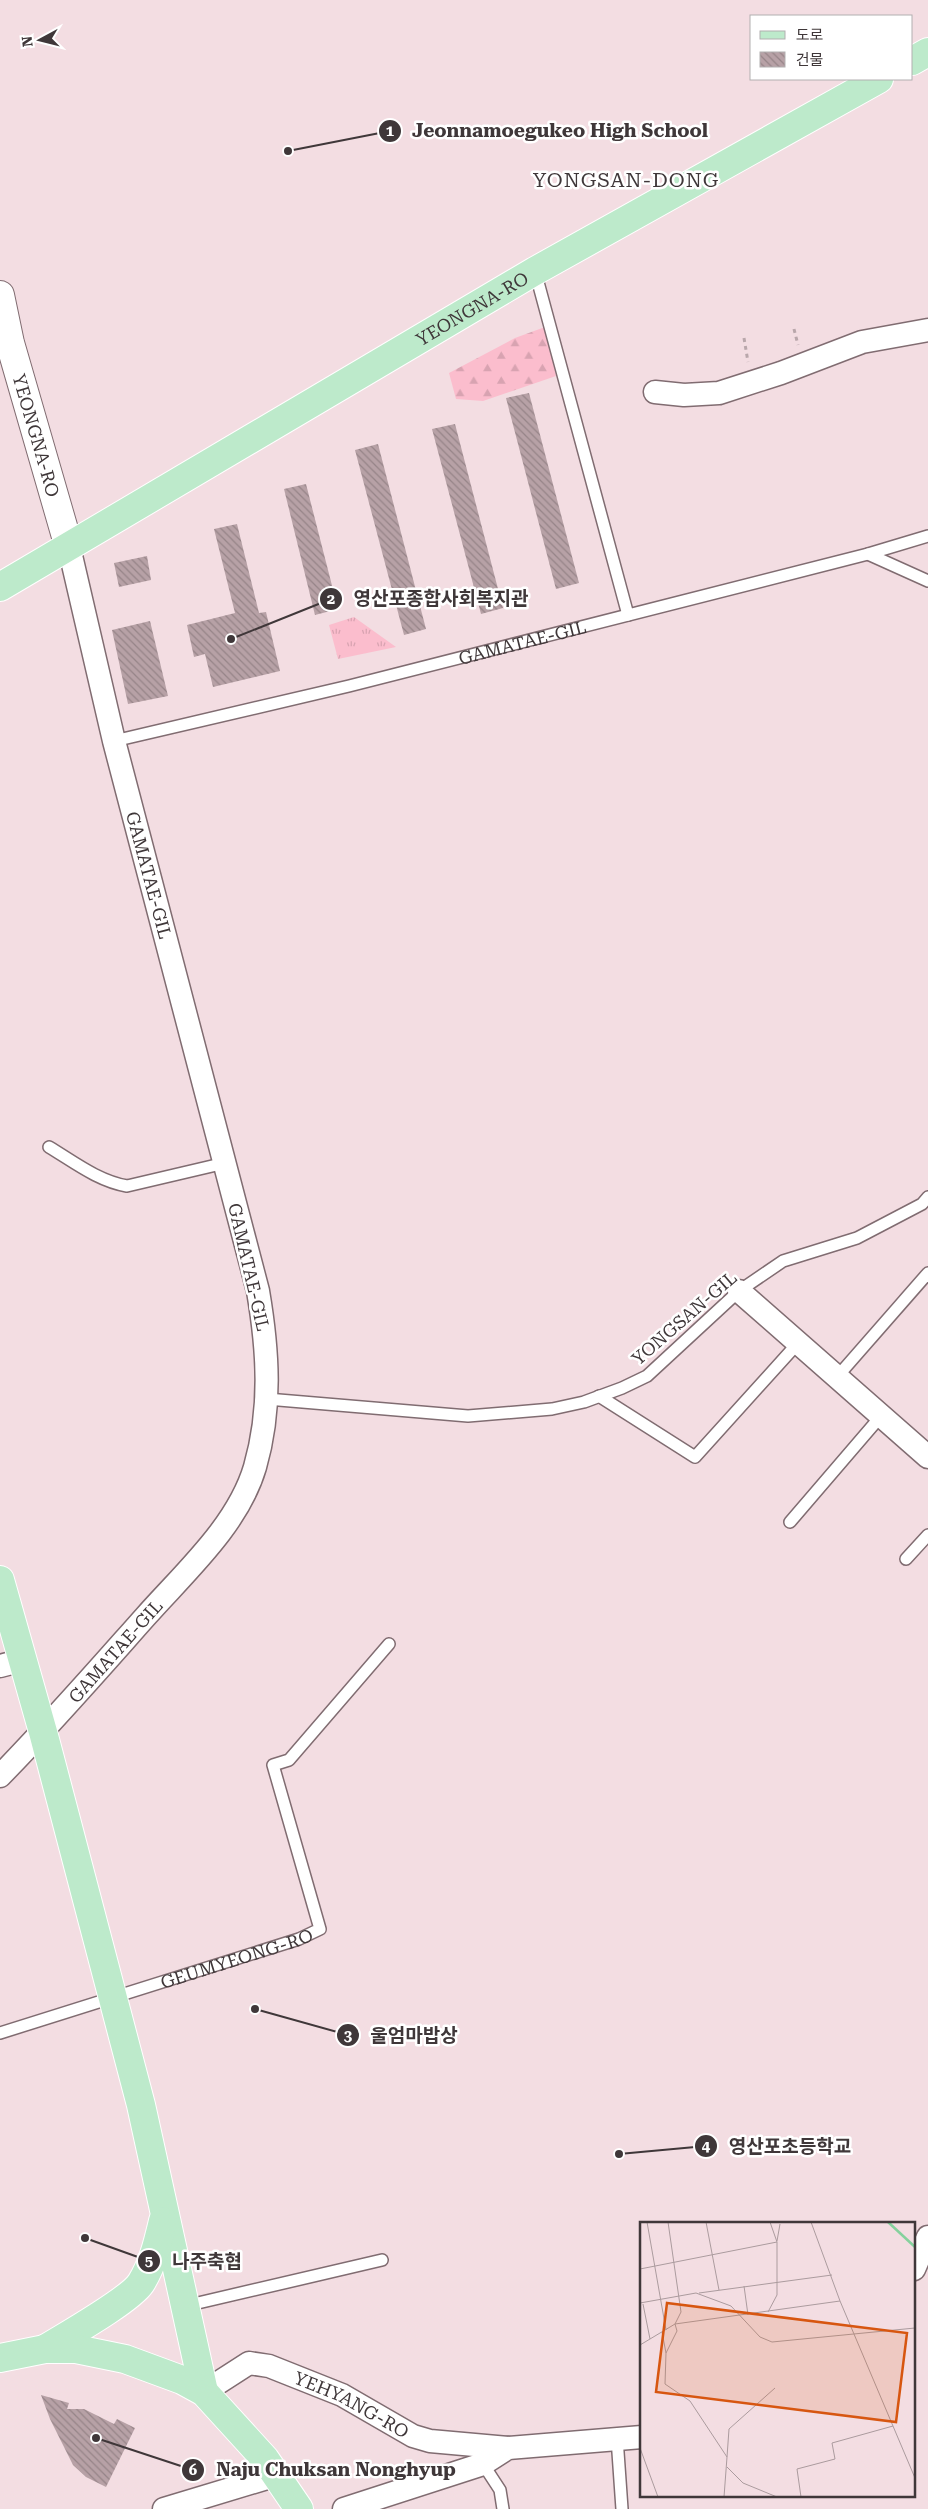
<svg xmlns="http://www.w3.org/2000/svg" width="928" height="2509" viewBox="0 0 928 2509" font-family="'Roboto Serif','Noto Sans KR',serif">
	<defs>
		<pattern id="forest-firs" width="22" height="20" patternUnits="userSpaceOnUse" patternTransform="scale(1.25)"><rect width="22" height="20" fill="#fbbdcd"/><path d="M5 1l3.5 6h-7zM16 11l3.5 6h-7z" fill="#d8a3b1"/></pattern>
		<pattern id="park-tufts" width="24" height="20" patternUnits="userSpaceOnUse" patternTransform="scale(1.25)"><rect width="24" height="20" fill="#fbbdcd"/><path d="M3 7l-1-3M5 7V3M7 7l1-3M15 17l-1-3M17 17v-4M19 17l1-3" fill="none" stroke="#d8a3b1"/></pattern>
		<pattern id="building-back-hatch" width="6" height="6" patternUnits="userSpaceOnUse" patternTransform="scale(1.25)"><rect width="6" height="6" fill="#b7a1a6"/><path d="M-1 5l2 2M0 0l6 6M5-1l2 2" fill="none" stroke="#968488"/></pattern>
	</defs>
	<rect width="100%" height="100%" fill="#f3dde2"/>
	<path fill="url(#forest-firs)" d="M545,327L556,376L483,401L456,399L449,373L515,338Z"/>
	<path fill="url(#park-tufts)" d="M354,617L396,647L338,659L329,625Z"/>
	<g fill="url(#building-back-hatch)">
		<path d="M529,393L579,583L556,589L506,398Z"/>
		<path d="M455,424L503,608L481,614L432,429Z"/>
		<path d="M378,444L426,629L404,635L355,450Z"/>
		<path d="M306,484L338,609L315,615L284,489Z"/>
		<path d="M237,524L259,613L266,612L280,671L213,687L205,654L194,657L187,625L235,613L214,529Z"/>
		<path d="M147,556L151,580L119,587L114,563Z"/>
		<path d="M150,621L168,696L128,704L112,630Z"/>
		<path d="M41,2395L69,2403L67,2409H84L114,2424L117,2419L135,2428L106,2487L86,2477L73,2465L50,2419Z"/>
	</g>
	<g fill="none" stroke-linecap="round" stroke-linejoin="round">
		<defs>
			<g id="lane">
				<path d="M535,271L628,615"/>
				<path d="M868,554L928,581"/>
				<path id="s1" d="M114,741L349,686L868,554L928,536"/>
				<path d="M49,1147C74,1162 98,1181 127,1186L225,1163"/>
				<path d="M837,1377L928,1273"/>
				<path d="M599,1396L695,1457L798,1343"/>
				<path d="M267,1399L468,1416L552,1409L584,1402L622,1388L647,1376L739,1291L783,1261L857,1238L922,1204L928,1197"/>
				<path d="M790,1522L881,1416"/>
				<path d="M906,1559L928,1535"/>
				<path id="s2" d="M0,2033L299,1939L320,1929L273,1765L289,1760L389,1644"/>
				<path d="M185,2306L382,2260"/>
				<path d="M617,2438L622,2509"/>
				<path d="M483,2464L500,2490L503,2509"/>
			</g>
			<g id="street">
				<path d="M655,392L684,395L719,393L781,373L862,342L928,330"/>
				<path d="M739,1291L928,1457"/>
				<path d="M0,1666L23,1660"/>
				<path id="s3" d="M0,1776C51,1724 98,1670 146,1616C185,1572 238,1525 255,1467C272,1408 268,1350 258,1291L114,741L69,547"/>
				<path d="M914,2269L928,2237"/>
				<path id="s4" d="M204,2392L249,2363L269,2366L342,2395L413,2436L430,2441L508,2448"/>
				<path d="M164,2509L277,2475"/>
				<path d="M344,2509L483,2464L508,2448L642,2437"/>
			</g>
			<g id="secondary">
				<path id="s5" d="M0,295L10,343L69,547"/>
			</g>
			<g id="primary">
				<path d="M912,61L928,52"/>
				<path id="s6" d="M0,587L535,271L879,79"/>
				<path d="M0,1580L43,1732L141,2105L204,2392"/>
				<path d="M45,2349C66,2336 130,2300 141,2283C153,2264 158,2242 163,2221"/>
				<path d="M0,2358L45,2349H76L125,2359L182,2380L204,2392L265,2459L299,2509"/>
			</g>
		</defs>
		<use href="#lane" stroke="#806c71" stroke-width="14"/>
		<use href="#street" stroke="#806c71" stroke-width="25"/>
		<use href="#secondary" stroke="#806c71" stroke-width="30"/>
		<use href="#primary" stroke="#fff" stroke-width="30"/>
		<g stroke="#b9a7ab" stroke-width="3" stroke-dasharray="4 4" stroke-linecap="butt">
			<path d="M794,329L798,345"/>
			<path d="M744,338L748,362"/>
		</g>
		<use href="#lane" stroke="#fff" stroke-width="11"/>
		<use href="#street" stroke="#fff" stroke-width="22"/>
		<use href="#secondary" stroke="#fff" stroke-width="28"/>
		<use href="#primary" stroke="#bdeacb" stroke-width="28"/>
	</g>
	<g text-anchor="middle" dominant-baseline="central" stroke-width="5" stroke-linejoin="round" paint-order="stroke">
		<g font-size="18" fill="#3f3739" stroke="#fff">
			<text stroke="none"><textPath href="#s6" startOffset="548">YEONGNA-RO</textPath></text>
			<text stroke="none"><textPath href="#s5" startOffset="145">YEONGNA-RO</textPath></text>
			<text stroke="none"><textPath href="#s1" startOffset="420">GAMATAE-GIL</textPath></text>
			<text transform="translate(149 875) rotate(75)">GAMATAE-GIL</text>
			<text transform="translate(249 1267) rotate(77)">GAMATAE-GIL</text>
			<text transform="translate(684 1318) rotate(-41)">YONGSAN-GIL</text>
			<text stroke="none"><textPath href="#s3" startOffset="170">GAMATAE-GIL</textPath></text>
			<text stroke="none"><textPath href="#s2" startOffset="248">GEUMYEONG-RO</textPath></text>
			<text stroke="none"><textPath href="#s4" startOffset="165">YEHYANG-RO</textPath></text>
		</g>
		<g font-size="20" letter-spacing="1" fill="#3f3739" stroke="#fff">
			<text x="626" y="180">YONGSAN-DONG</text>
		</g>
	</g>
	<g transform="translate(640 2222)">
		<rect width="275" height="275" fill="#f3dde2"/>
		<path fill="none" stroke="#85d19d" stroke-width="2.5" d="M248,0L275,25"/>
		<path fill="none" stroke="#ab9b9e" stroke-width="1" d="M7,0L26,108M66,0L79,68M171,0L200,79M137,19L140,2M0,47L137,20M104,64L108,93M59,71L192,53M0,81L56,71L91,84L120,115L132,120L275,106M3,82L10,117M128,90L137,73V20L130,0M35,102L200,79L275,256M22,110L26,131L25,162L50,179L87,235L84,275M0,123L35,102L41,90L28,0M26,131L37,109L35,102M0,226L18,275M87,235L89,207L135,166M87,245L103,261L137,275M161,275L157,247L195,237L192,221L253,204"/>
		<path fill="#d75610" fill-opacity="0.15" stroke="#d75610" stroke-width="2.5" d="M27,81L267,111L256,200L16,170Z"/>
		<rect width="275" height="275" fill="none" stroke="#3f3739" stroke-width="2.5"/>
	</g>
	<path fill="none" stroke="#3f3739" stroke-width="2" d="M288 151L390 131M231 639L331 599M255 2009L348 2035M619 2154L706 2146M85 2238L149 2261M96 2438L193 2470"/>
	<g fill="#3f3739" stroke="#fff" stroke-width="2">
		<circle cx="288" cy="151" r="5"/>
		<circle cx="231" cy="639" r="5"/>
		<circle cx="255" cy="2009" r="5"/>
		<circle cx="619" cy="2154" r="5"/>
		<circle cx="85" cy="2238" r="5"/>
		<circle cx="96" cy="2438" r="5"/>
		<circle cx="390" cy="131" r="12"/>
		<circle cx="331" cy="599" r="12"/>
		<circle cx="348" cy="2035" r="12"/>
		<circle cx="706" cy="2146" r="12"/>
		<circle cx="149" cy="2261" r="12"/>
		<circle cx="193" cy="2470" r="12"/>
	</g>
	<g font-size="15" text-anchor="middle" font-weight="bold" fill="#fff">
		<text x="390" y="136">1</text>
		<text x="331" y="604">2</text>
		<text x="348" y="2041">3</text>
		<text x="706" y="2151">4</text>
		<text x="149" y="2266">5</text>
		<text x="193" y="2475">6</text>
	</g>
	<g font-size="19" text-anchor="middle" font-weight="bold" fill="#3f3739" stroke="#fff" stroke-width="5" stroke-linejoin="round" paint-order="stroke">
		<text x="560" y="137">Jeonnamoegukeo High School</text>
		<text x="441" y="605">영산포종합사회복지관</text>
		<text x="414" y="2042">울엄마밥상</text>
		<text x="790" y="2153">영산포초등학교</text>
		<text x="207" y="2268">나주축협</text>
		<text x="336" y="2476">Naju Chuksan Nonghyup</text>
	</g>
	<rect x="750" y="15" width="162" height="65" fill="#ffffff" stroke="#b2afb0"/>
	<rect x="760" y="31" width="25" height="8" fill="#bdeacb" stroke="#b2afb0"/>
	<text x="796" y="40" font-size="15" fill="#3f3739">도로</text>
	<rect x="760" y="52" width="25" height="15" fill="url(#building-back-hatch)" stroke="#b2afb0"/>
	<text x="796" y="65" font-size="15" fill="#3f3739">건물</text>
	<g transform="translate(40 40) rotate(263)" stroke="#ffffff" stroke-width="4" paint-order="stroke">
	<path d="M0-4L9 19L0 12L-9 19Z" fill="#3f3739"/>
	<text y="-8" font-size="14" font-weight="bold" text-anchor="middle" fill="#3f3739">N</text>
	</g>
</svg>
